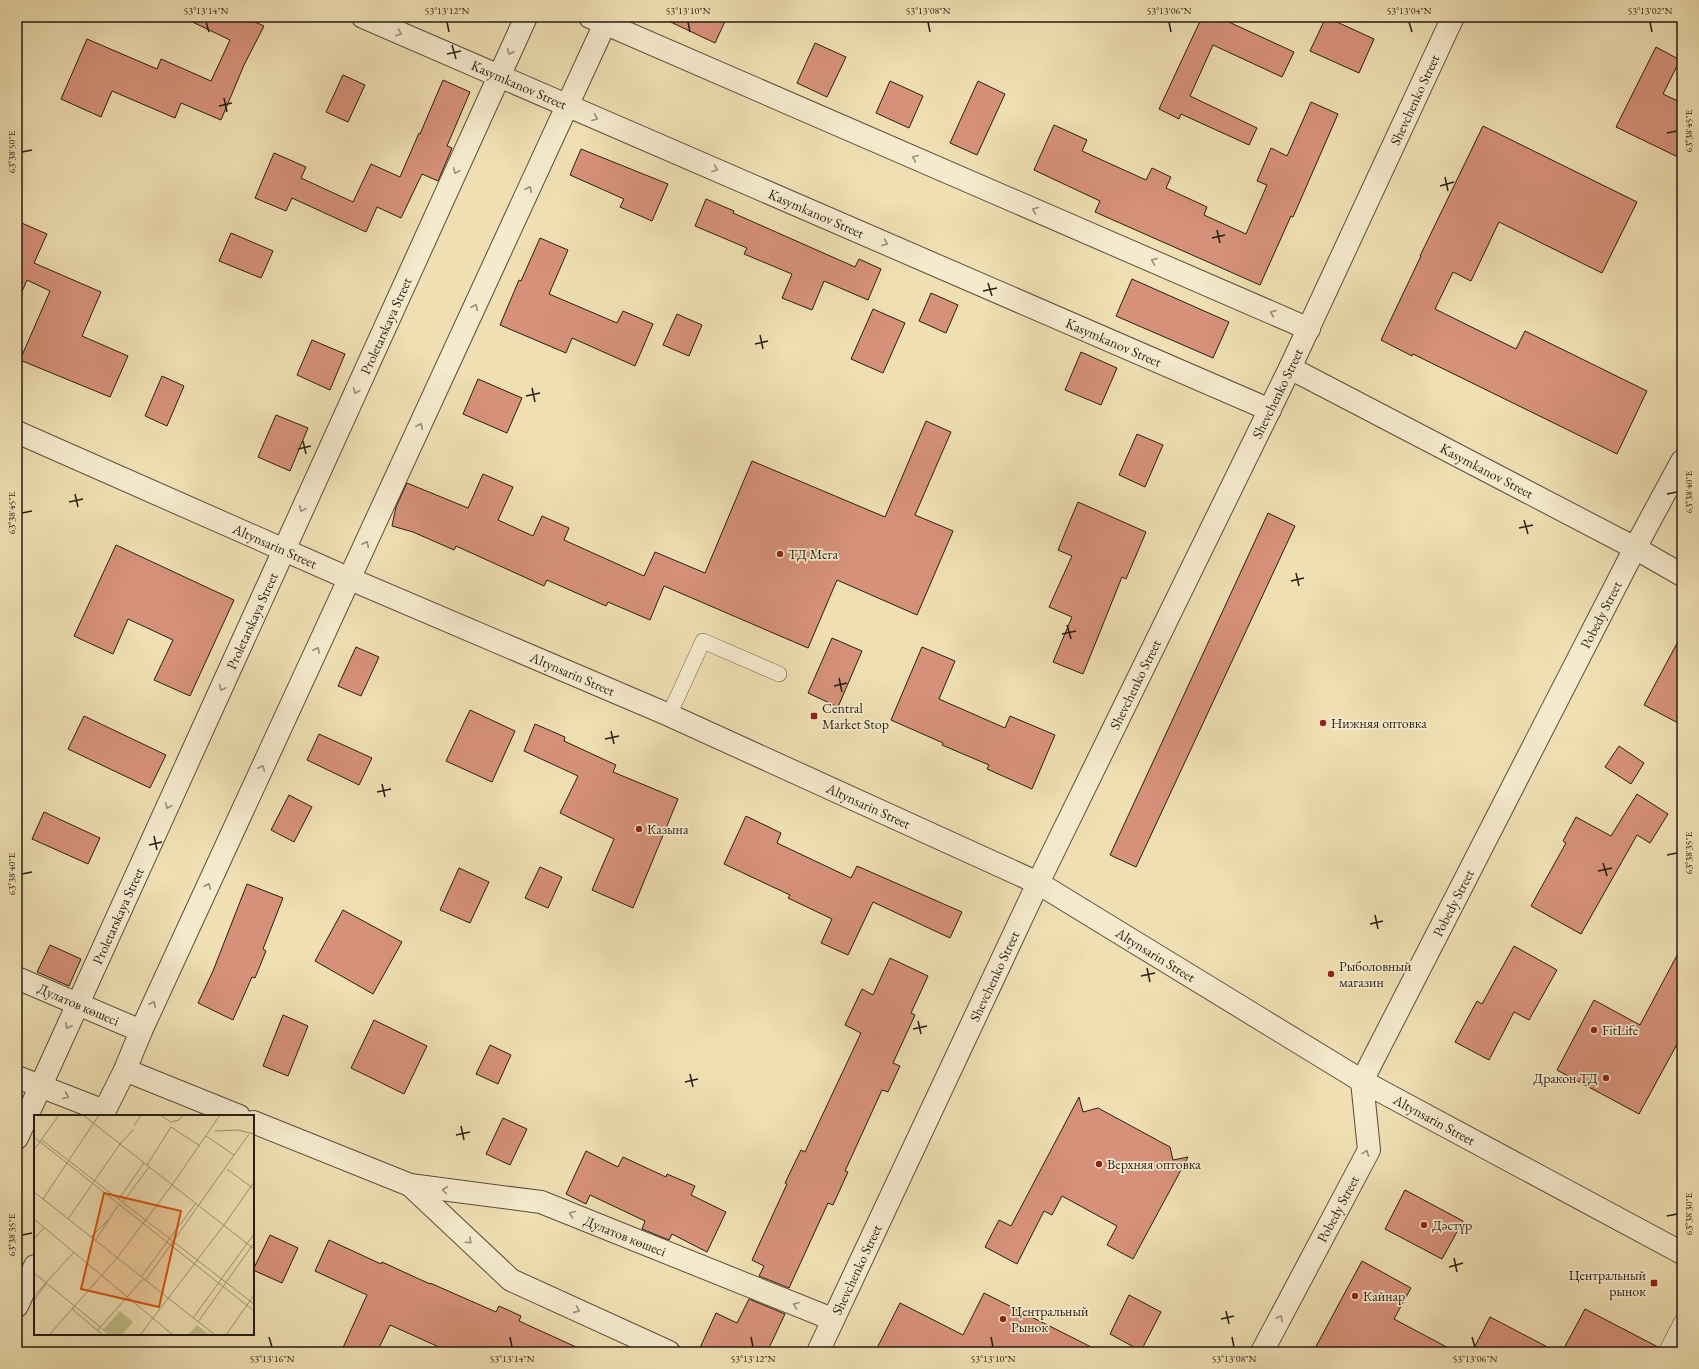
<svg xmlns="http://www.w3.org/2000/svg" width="1699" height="1369" viewBox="0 0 1699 1369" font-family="'EB Garamond',serif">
	<rect width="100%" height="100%" fill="#efdfb2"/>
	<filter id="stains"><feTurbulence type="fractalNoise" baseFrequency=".005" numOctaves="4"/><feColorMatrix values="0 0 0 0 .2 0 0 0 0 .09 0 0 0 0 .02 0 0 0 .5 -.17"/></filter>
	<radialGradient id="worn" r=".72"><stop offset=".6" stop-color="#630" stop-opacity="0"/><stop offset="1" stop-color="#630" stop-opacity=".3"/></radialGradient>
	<g fill="#d6917a" stroke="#271e13">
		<path d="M182,17H244L264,26L244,65L221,120L181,103L175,118L112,91L101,117L61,99L87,39L157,69L161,59L211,81L230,40Z"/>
		<path d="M660,17H727L715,43Z"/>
		<path d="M1202,17H1218L1294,52L1282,77L1213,45L1190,96L1257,128L1249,145L1181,114L1179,119L1159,109Z"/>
		<path d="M1326,17L1374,39L1359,73L1310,51Z"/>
		<path d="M815,43L846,57L827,97L797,83Z"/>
		<path d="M1656,47L1680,60L1663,94L1682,103V159L1616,127Z"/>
		<path d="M343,75L365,85L348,122L326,112Z"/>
		<path d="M443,80L470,92L447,146L452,148L438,181L422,174L401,218L377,207L366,232L292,198L286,211L255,198L274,153L306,167L301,178L353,202L371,164L400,177L419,133L420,134Z"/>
		<path d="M890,81L923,96L909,128L876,113Z"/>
		<path d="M978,81L1005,94L977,155L950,143Z"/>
		<path d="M1311,102L1338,114L1293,217L1291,216L1260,285L1095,212L1100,201L1034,170L1054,125L1087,140L1082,151L1146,180L1152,168L1171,177L1166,188L1207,207L1204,215L1246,234L1267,185L1257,181L1271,148L1287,156Z"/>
		<path d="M1483,126L1637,202L1602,273L1499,222L1471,281L1453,272L1435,309L1516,349L1525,331L1647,391L1617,454L1413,354L1412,356L1381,340L1421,256H1420Z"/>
		<path d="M581,149L668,184L652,221L620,207L624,199L570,175Z"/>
		<path d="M706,199L734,211L733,213L855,267L859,259L881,269L868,300L824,281L812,310L782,298L792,274L744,254L747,248L695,226Z"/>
		<path d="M17,221L47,234L34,263L101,292L82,336L128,356L110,397L20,360L50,291L27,280L17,303Z"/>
		<path d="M231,233L273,251L261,278L219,261Z"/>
		<path d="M540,238L568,250L549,294L617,323L623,311L653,324L635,366L572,338L566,353L500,325L519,280L521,281Z"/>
		<path d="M1132,279L1229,322L1213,358L1116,316Z"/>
		<path d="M931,293L958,305L946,333L919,321Z"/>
		<path d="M873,309L905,323L883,373L851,359Z"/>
		<path d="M677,314L702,325L689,356L663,345Z"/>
		<path d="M312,340L345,354L330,390L297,375Z"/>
		<path d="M1081,352L1117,368L1101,405L1065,390Z"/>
		<path d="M162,376L184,386L167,426L145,416Z"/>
		<path d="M478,379L522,398L507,433L463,414Z"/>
		<path d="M276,415L308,428L290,471L258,457Z"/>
		<path d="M926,421L951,432L915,515L953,531L917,615L837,580L808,648L664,586L650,620L608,602L606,606L547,580L544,586L456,546L454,550L413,532L392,526L396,507L407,483L468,508L483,474L513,487L498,520L533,536L542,516L569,528L564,540L644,576L655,552L705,573L752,461L885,517Z"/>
		<path d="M1137,434L1163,445L1145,487L1119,475Z"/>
		<path d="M1078,502L1146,532L1126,579L1122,577L1083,674L1053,662L1072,617L1049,607L1072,556L1058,550Z"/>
		<path d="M1268,513L1295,526L1136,867L1110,855Z"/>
		<path d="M116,545L234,600L190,696L154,680L173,640L128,619L113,654L74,636Z"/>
		<path d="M1682,634V725L1644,705Z"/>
		<path d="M832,638L862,651L838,707L808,693Z"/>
		<path d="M356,647L379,657L361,696L338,686Z"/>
		<path d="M922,647L955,661L939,699L1005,728L1010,716L1055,735L1032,789L987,769L989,765L942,745L943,743L891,720Z"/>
		<path d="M470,710L515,731L492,782L446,761Z"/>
		<path d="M84,716L166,755L150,788L68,749Z"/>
		<path d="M535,724L565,737L564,741L616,765L613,772L678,799L633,908L592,890L614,839L560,813L578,776L524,751Z"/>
		<path d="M319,734L372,758L359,785L307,760Z"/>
		<path d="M1619,746L1644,763L1631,784L1605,767Z"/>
		<path d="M1637,794L1668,814L1650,843L1637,835L1581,934L1531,906L1566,843L1563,841L1576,817L1611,836Z"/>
		<path d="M289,795L312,807L294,842L271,830Z"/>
		<path d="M44,812L100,838L88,864L32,839Z"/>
		<path d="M746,816L781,833L777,843L851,878L857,866L962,912L950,938L873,902L848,955L821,943L832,919L788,898L790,895L724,864Z"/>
		<path d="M540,867L562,877L548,908L525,898Z"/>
		<path d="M459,868L489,882L470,923L440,910Z"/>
		<path d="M247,884L283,898L263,949L266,951L255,978L252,977L233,1020L198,1003L213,971Z"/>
		<path d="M343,910L402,942L373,994L315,961Z"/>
		<path d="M50,945L81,959L69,986L37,972Z"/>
		<path d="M1514,946L1557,970L1529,1020L1514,1012L1489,1060L1455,1042L1477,1001L1482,1004Z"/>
		<path d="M1682,946V1035L1639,1114L1557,1070L1594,1000L1640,1025Z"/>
		<path d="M890,958L928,976L911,1013L915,1015L893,1063L900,1066L888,1092L882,1090L845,1171L848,1172L833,1205L828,1203L789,1288L759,1276L764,1266L752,1260L787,1184L785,1183L801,1150L805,1152L861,1033L845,1025L862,989L873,995Z"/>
		<path d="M283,1015L308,1026L288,1076L263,1066Z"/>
		<path d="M374,1020L427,1046L404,1094L351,1068Z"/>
		<path d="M490,1045L511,1055L498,1084L476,1074Z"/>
		<path d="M1079,1097L1083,1112L1098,1108L1170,1147L1173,1160L1188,1157L1133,1259L1107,1245L1117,1226L1062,1196L1052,1215L1044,1211L1017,1264L985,1247L999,1220L1011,1226Z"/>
		<path d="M503,1118L527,1129L510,1165L486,1154Z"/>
		<path d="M586,1151L618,1167L623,1157L666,1177L667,1174L695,1186L691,1195L726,1212L707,1252L672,1234L669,1240L642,1229L645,1221L590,1195L586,1204L566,1194Z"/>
		<path d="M1405,1190L1463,1221L1442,1259L1385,1229Z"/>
		<path d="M270,1235L298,1248L282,1283L253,1270Z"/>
		<path d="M329,1240L381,1264L382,1262L430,1284V1283L496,1312L499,1306L521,1316L519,1321L587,1352H450L390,1325L377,1352H341L367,1295L315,1271Z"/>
		<path d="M1362,1261L1411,1288L1394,1319L1456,1352H1313Z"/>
		<path d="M984,1293L1101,1352H875L900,1303L963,1335Z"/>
		<path d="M1129,1295L1161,1312L1141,1351L1110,1334Z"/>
		<path d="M749,1299L785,1314L767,1352H698L716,1313L737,1323Z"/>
		<path d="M1585,1309L1658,1347L1657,1352H1562Z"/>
		<path d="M1490,1317L1557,1352H1472Z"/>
	</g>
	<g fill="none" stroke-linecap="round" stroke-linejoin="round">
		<defs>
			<g id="service">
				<path d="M669,715L703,641L779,674"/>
				<path d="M1666,1352L1682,1321"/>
			</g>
			<g id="minor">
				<path id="s1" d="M363,17L1270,410"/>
				<path d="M590,17L1309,329"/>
				<path id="s2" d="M1290,368L1635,548L1682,575"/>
				<path id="s3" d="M17,978L141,1031"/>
				<path d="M125,1070L239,1116"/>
				<path d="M17,1077L104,1111"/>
				<path d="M102,1116L125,1070L141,1031L608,17"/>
				<path id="s4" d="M253,1122L410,1185L541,1202L832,1319"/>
				<path id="s5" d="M17,1138L526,17"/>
				<path d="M410,1185L511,1280L669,1352"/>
				<path d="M17,1306L35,1266"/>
				<path id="s6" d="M818,1352L1038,883L1290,368L1453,17"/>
				<path id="s7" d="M1262,1352L1369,1150L1362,1081L1635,548L1682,461"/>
			</g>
			<g id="tertiary">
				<path id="s8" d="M17,432L350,579L669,715L1038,883L1362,1081L1682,1253"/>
			</g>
		</defs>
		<use href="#service" stroke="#594e3b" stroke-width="16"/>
		<use href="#minor" stroke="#594e3b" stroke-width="24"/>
		<use href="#tertiary" stroke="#594e3b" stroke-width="24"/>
		<use href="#service" stroke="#f5eacd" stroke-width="15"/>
		<use href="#minor" stroke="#f5eacd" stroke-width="22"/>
		<use href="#tertiary" stroke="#f5eacd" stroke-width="22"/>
	</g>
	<defs><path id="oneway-chevron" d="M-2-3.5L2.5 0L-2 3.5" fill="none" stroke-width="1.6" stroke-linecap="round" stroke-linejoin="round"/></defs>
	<g stroke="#988e79">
		<use href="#oneway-chevron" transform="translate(399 33) rotate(23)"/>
		<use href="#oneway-chevron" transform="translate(510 52) rotate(115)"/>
		<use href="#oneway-chevron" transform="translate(595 118) rotate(23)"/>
		<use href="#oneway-chevron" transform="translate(915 158) rotate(-157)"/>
		<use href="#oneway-chevron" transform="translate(715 169) rotate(23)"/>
		<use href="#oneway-chevron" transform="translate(456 171) rotate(114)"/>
		<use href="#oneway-chevron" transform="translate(529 189) rotate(-65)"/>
		<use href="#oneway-chevron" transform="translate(1035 210) rotate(-157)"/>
		<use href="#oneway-chevron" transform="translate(885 243) rotate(23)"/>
		<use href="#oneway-chevron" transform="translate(1154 261) rotate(-157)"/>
		<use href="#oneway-chevron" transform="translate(475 307) rotate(-65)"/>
		<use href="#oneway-chevron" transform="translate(1273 313) rotate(-157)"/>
		<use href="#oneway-chevron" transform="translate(356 391) rotate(114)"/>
		<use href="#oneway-chevron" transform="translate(420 426) rotate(-65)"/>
		<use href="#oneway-chevron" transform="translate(302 509) rotate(114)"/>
		<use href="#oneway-chevron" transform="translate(366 544) rotate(-65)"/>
		<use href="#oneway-chevron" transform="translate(317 650) rotate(-65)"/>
		<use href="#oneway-chevron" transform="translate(222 688) rotate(114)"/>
		<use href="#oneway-chevron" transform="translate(262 768) rotate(-65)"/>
		<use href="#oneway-chevron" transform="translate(168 806) rotate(114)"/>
		<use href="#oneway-chevron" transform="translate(208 886) rotate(-65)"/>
		<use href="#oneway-chevron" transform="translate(153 1004) rotate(-65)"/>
		<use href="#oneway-chevron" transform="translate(68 1026) rotate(115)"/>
		<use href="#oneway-chevron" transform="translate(66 1096) rotate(21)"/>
		<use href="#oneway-chevron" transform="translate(1366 1153) rotate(-69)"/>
		<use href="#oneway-chevron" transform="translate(445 1190) rotate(-173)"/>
		<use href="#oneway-chevron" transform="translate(572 1214) rotate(-158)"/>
		<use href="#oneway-chevron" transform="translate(469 1241) rotate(43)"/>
		<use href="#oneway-chevron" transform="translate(796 1305) rotate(-158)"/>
		<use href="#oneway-chevron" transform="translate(577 1310) rotate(24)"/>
		<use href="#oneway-chevron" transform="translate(1280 1318) rotate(-62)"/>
	</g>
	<path fill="none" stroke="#271e13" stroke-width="1.5" d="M206,22L209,32M447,22L449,32M688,22L690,32M928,22L930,32M1169,22L1171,32M1409,22L1412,32M1650,22L1652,32M452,45L456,59M447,54L461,51M224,98L227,112M219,106L232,103M1667,133L1677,131M22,152L32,150M1445,177L1448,191M1440,186L1454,182M1217,230L1220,243M1212,238L1225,235M988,283L992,296M983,291L997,288M760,335L763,349M755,344L768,341M532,388L535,402M526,396L540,393M303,441L306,454M298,449L311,446M75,494L78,507M1667,494L1677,492M69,502L83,499M22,513L32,511M1524,520L1528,534M1519,528L1533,525M1296,573L1299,586M1291,581L1304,578M1067,625L1071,639M1062,634L1076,631M839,678L842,692M834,686L847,683M611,731L614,744M605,739L619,736M382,784L385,797M377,792L391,789M154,836L157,850M149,845L162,842M1667,855L1677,853M1603,863L1607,876M1598,871L1612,868M22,874L32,872M1375,915L1378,929M1370,924L1383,921M1147,968L1150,982M1141,976L1155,973M918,1021L921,1034M913,1029L927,1026M690,1074L693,1087M685,1082L698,1079M461,1126L464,1140M456,1135L470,1132M1667,1216L1677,1214M22,1235L32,1233M1454,1258L1457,1272M1449,1267L1463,1263M1226,1311L1229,1324M1221,1319L1234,1316M269,1337L272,1347M510,1337L512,1347M751,1337L753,1347M991,1337L993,1347M1232,1337L1234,1347M1472,1337L1475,1347"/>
	<g fill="#8f2418" stroke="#f5eacd" stroke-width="1.5">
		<circle cx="780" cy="554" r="4"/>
		<rect x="810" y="712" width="8" height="8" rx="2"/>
		<circle cx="1323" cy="723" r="4"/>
		<circle cx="639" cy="829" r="4"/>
		<circle cx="1331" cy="974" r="4"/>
		<circle cx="1594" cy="1030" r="4"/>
		<circle cx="1606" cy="1078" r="4"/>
		<circle cx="1099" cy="1164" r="4"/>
		<circle cx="1424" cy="1225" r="4"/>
		<rect x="1650" y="1279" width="8" height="8" rx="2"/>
		<circle cx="1355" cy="1296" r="4"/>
		<circle cx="1003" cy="1319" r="4"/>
	</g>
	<g text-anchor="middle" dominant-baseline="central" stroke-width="3.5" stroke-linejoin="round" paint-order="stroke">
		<g font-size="14" fill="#271e13" stroke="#f5eacd">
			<text stroke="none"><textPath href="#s1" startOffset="170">Kasymkanov Street</textPath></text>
			<text stroke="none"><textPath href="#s6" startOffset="1387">Shevchenko Street</textPath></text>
			<text stroke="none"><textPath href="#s1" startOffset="494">Kasymkanov Street</textPath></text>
			<text stroke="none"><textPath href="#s5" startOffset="892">Proletarskaya Street</textPath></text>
			<text stroke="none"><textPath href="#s1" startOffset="818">Kasymkanov Street</textPath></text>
			<text stroke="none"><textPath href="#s6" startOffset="1063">Shevchenko Street</textPath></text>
			<text stroke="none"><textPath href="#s2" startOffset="222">Kasymkanov Street</textPath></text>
			<text stroke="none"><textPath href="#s8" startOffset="282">Altynsarin Street</textPath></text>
			<text stroke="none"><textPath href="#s7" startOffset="822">Pobedy Street</textPath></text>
			<text stroke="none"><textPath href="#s5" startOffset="568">Proletarskaya Street</textPath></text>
			<text stroke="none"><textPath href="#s8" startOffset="606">Altynsarin Street</textPath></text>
			<text stroke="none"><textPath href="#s6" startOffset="739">Shevchenko Street</textPath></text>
			<text stroke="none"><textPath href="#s8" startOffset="930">Altynsarin Street</textPath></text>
			<text stroke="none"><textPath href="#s7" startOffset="498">Pobedy Street</textPath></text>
			<text stroke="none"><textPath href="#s5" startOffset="244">Proletarskaya Street</textPath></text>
			<text stroke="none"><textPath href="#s8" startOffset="1254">Altynsarin Street</textPath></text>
			<text stroke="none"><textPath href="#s6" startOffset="415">Shevchenko Street</textPath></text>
			<text stroke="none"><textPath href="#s3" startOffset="67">Дулатов көшесі</textPath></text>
			<text stroke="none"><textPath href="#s8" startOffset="1578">Altynsarin Street</textPath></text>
			<text stroke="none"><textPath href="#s7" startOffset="162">Pobedy Street</textPath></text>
			<text stroke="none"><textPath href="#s4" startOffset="392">Дулатов көшесі</textPath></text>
			<text stroke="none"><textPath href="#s6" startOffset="91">Shevchenko Street</textPath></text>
		</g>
		<g font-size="14" fill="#271e13" stroke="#f5eacd" text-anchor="start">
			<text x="788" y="554">ТД Мега</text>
			<text x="822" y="708">Central<tspan x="822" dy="16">Market Stop</tspan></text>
			<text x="1331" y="723">Нижняя оптовка</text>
			<text x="647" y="829">Казына</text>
			<text x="1339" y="966">Рыболовный<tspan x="1339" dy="16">магазин</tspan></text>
			<text x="1602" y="1030">FitLife</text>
			<text x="1598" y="1078" text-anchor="end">Дракон ТД</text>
			<text x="1107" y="1164">Верхняя оптовка</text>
			<text x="1432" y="1225">Дәстүр</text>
			<text x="1646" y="1275" text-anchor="end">Центральный<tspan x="1646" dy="16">рынок</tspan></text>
			<text x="1363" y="1296">Кайнар</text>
			<text x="1011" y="1311">Центральный<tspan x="1011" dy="16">Рынок</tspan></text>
		</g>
	</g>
	<g transform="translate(34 1115)">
		<rect width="220" height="220" fill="#efdfb2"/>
		<path d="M86,196L99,207L88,220H78L70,214ZM163,210L173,218L176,220H154Z" fill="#bfc088"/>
		<path fill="none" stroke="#9f9272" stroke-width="1" d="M49,0L220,134M126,0L137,7M137,7L145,5L149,0M100,11L107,0M137,12L166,31M181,16L204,15L220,19M172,21L200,40M0,22L220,196M8,25L220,189M0,35L25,0M113,50L137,12M193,54L220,74M0,77L9,84L65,0M9,84L181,220M85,84L110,48M89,87L115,52M0,104L139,220M34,104L86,29L100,14M190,110L220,67M57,122L75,104M0,124L10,113M61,126L85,89M0,158L76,220M107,162L162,88M111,166L215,19M0,181L40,137M0,185L12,169M39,192V195L69,220M159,203L220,119M164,207L220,128M63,216L109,164M15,220L83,143L138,70L186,0M106,220L190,110M192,220L220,180"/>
		<path fill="#d5530d" fill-opacity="0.15" stroke="#d5530d" stroke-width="2" d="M70,78L147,96L125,192L47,174Z"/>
		<rect width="220" height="220" fill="none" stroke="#271e13" stroke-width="2"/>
	</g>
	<rect width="1699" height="1369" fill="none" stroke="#efdfb2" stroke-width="44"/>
	<rect x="22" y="22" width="1655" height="1325" fill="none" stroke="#271e13" stroke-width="1.5"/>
	<g font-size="10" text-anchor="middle" fill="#271e13">
		<text x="206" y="14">53°13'14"N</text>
		<text x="447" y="14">53°13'12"N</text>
		<text x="688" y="14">53°13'10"N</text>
		<text x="928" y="14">53°13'08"N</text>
		<text x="1169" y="14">53°13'06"N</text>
		<text x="1409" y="14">53°13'04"N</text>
		<text x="1650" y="14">53°13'02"N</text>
		<text transform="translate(1688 131) rotate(-90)" y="4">63°38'45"E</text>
		<text transform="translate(11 152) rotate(-90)" y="4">63°38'50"E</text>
		<text transform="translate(1688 492) rotate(-90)" y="4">63°38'40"E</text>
		<text transform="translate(11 513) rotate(-90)" y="4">63°38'45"E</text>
		<text transform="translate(1688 853) rotate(-90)" y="4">63°38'35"E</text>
		<text transform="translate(11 874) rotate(-90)" y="4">63°38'40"E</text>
		<text transform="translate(1688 1214) rotate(-90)" y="4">63°38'30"E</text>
		<text transform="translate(11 1235) rotate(-90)" y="4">63°38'35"E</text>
		<text x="272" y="1362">53°13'16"N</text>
		<text x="512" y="1362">53°13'14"N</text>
		<text x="753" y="1362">53°13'12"N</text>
		<text x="993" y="1362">53°13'10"N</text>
		<text x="1234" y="1362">53°13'08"N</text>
		<text x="1475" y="1362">53°13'06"N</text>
	</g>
	<rect width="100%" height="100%" filter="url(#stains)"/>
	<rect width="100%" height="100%" fill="url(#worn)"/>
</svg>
